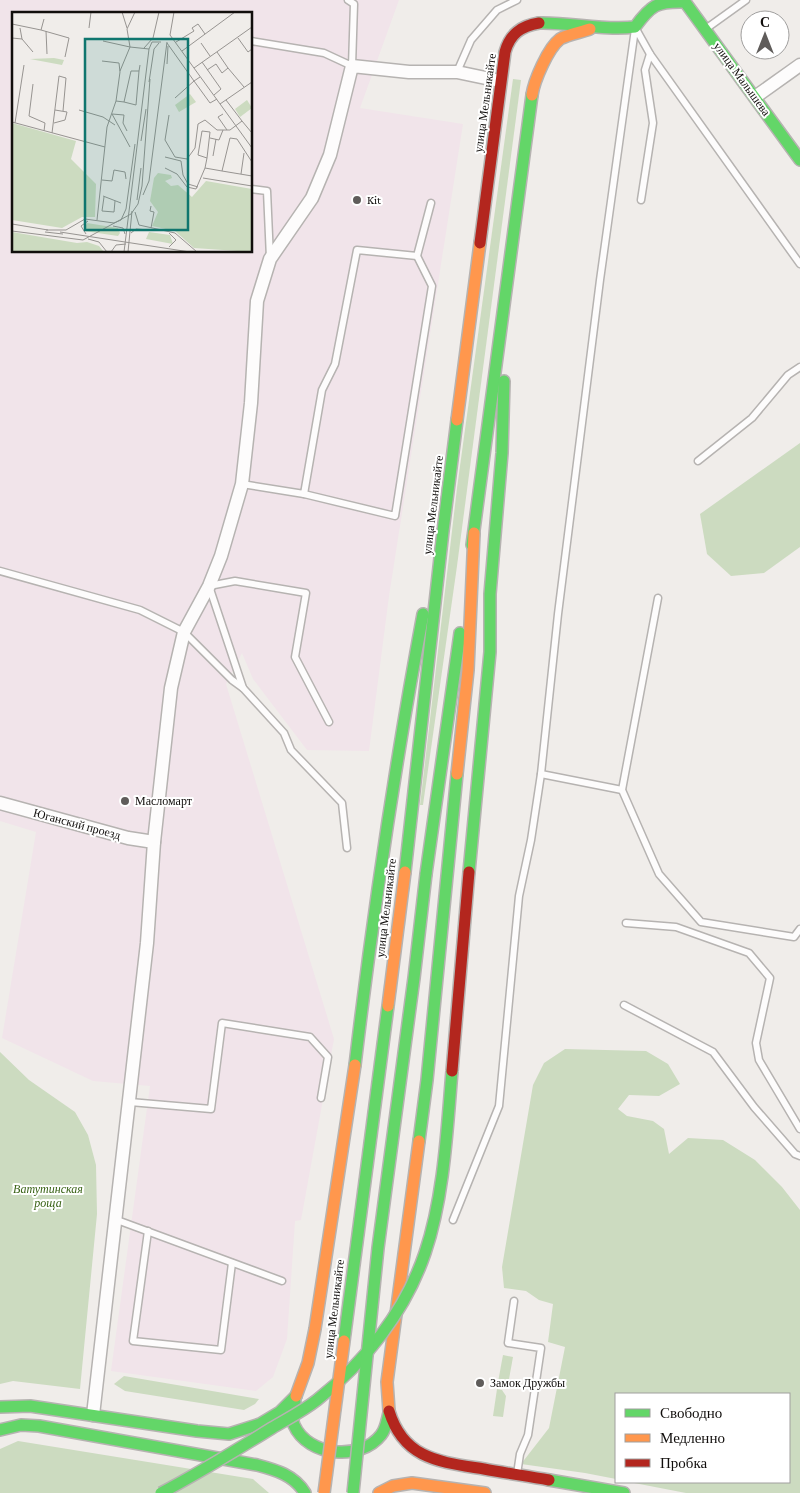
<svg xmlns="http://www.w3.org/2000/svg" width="800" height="1493" viewBox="0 0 800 1493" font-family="'Crimson Pro',serif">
	<rect width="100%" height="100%" fill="#f0edea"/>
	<path fill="#f1e4ea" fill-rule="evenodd" d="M0,0H399L360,108L463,124L389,596L369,751L307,750L253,679L242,653L226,684L334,1039L301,1220L295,1221L287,1339L273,1377L256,1391L111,1371L150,1086L93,1081L2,1038L36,832L0,821ZM14,14H251V251H14Z"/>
	<g fill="#ccdbc0">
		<path d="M513,79L521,80L457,566L423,805H420L457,488Z"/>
		<path d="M800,443V547L764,573L731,576L707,554L700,514Z"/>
		<path d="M565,1049L646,1051L668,1064L680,1084L659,1096L629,1095L618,1109L627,1116L653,1121L664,1129L669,1154L688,1138L723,1140L755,1160L782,1187L800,1210V1493H686L629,1482H789V1394H616V1479L585,1473L521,1464L549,1428L565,1347L548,1342L553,1304L539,1300L526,1291L504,1288L502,1267L533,1085L544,1063Z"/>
		<path d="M0,1052L29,1080L75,1112L88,1135L96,1165L97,1214L80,1389L13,1381L0,1384Z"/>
		<path d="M503,1355L513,1357L509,1379L503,1382H498Z"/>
		<path d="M124,1376L259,1399L255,1404L244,1410L125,1391L114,1384Z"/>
		<path d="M497,1389L502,1390L506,1396L503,1417L493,1416Z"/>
		<path d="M18,1441L253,1479L269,1493H0V1449Z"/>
	</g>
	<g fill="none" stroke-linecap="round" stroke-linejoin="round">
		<defs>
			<g id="lane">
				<path d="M707,28L746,0"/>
				<path d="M636,29L650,54L800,264"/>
				<path d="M251,41L324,53L352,66L354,4L348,0"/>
				<path d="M457,72L471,40L497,10L517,0"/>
				<path d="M251,189L267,191L270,258"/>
				<path d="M641,200L653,123L645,70L650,54"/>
				<path d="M698,461L752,418L788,375L800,367"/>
				<path d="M242,484L304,494L322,390L335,364L357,250L417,256L431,203"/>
				<path d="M304,494L395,516L432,286L417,256"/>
				<path d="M0,571L140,610L184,632L232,680L243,688"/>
				<path d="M658,598L622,790L659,874L701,922L794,937L800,929"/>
				<path d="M329,722L295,657L306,593L235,581L209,586L243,688L284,733L291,750L342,803L347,848"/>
				<path d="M541,774L622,790"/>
				<path d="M626,923L676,927L749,953L770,978L756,1043L759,1060L800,1129"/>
				<path d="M624,1005L713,1052L754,1107L795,1154L800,1156"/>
				<path d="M130,1102L211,1109L222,1023L310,1037L328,1057L321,1098"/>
				<path d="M117,1220L282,1281"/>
				<path d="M453,1220L499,1106L519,896L531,840L541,774L558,614L600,280L635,29"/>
				<path d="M148,1231L133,1341L221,1350L232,1263"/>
				<path d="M514,1301L508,1343L541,1348L528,1435L520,1454L517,1474"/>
			</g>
			<g id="street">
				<path d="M755,97L800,65"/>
				<path d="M0,803L128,838L154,842"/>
				<path d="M93,1415L147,943L154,842L171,688L184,632L209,586L221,556L242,484L251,403L257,301L270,259L312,198L330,155L352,66L409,72H457L500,81"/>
			</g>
			<g id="fast">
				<path d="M539,23C571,22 603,31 635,27C651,5 657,1 685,2L800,160"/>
				<path d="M472,545L532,95"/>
				<path d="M405,872L443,531L457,420"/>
				<path d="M469,872L490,652V594L502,453L504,381"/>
				<path d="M426,874L460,633"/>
				<path d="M355,1065C373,914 395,764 423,614"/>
				<path d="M419,1141L427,1080L457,774"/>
				<path d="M295,1402C293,1409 291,1418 294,1425C308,1457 361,1461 381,1435C386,1429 387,1420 389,1413"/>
				<path d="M0,1407L30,1406L197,1431L229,1434L260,1424L280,1412L296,1396"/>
				<path d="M0,1430L21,1425L39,1426L257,1465C276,1470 294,1475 305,1493"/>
				<path d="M549,1480L624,1493"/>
			</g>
			<g id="slow">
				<path d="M532,95C534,81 548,48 560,39C566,35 582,32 590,29"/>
				<path d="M457,420L480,243"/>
				<path d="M457,774L468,670L474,533"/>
				<path d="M296,1396L308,1363L315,1329L355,1065"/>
				<path d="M389,1411L387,1382L419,1141"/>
				<path d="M379,1493L393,1486L412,1483L485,1493"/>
			</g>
			<g id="jam">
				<path d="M480,243L505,52C510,34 521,26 539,23"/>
				<path d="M389,1411C404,1460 441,1462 484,1469C505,1473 527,1476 549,1480"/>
			</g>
		</defs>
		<use href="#lane" stroke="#b6b3b1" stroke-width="9"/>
		<use href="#street" stroke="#b6b3b1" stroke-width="15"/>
		<use href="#fast" stroke="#b6b3b1" stroke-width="14"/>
		<use href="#slow" stroke="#b6b3b1" stroke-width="14"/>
		<use href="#jam" stroke="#b6b3b1" stroke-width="14"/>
		<use href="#lane" stroke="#fdfcfc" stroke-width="6"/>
		<use href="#street" stroke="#fdfcfc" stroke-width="12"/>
		<use href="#fast" stroke="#63d668" stroke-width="11"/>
		<use href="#slow" stroke="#ff974d" stroke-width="11"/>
		<use href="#jam" stroke="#b3261e" stroke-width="11"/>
		<defs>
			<g id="fast-bridge">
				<path d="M344,1341L388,1006"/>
				<path d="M161,1493C199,1473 235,1451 272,1428C287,1419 303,1411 317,1400C365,1362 405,1312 425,1253C444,1197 447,1130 452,1071"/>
				<path d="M353,1493L378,1248L414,978L426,874"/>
			</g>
			<g id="slow-bridge">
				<path d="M388,1006L405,872"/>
				<path d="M324,1493L344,1341"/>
			</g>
			<path id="jam-bridge" d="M452,1071L469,872"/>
		</defs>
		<use href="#fast-bridge" stroke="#b6b3b1" stroke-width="14" stroke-linecap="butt"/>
		<use href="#slow-bridge" stroke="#b6b3b1" stroke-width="14" stroke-linecap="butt"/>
		<use href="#jam-bridge" stroke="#b6b3b1" stroke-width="14" stroke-linecap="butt"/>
		<use href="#fast-bridge" stroke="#63d668" stroke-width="11"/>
		<use href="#slow-bridge" stroke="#ff974d" stroke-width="11"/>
		<use href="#jam-bridge" stroke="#b3261e" stroke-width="11"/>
	</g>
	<g fill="#5f5c5a" stroke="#fff" stroke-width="2">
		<circle cx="357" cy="200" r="5"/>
		<circle cx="125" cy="801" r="5"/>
		<circle cx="480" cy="1383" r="5"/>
	</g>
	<g text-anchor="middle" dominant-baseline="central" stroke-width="4" stroke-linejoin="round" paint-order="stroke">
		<g font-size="12" fill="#110e0c" stroke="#fff">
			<text transform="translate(742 79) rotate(54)">улица Малышева</text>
			<text transform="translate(485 103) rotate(-82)">улица Мельникайте</text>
			<text transform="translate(433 505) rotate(-83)">улица Мельникайте</text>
			<text transform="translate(77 824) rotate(15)">Юганский проезд</text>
			<text transform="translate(386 908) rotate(-83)">улица Мельникайте</text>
			<text transform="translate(334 1309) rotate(-83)">улица Мельникайте</text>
		</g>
		<g font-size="12" fill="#110e0c" stroke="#fff" text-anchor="start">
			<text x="367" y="200">Kit</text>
			<text x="135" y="801">Масломарт</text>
			<text x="490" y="1383">Замок Дружбы</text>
		</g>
		<g font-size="12" font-style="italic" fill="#386215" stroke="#fff">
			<text x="48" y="1189">Ватутинская<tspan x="48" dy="14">роща</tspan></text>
		</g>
	</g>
	<g transform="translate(12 12)">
		<rect width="240" height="240" fill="#f0edea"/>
		<path d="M42,46L52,48L50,53L18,47ZM178,82L184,90L167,100L163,93ZM235,88L240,96L228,105L223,97ZM0,111L64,129L59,147L84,172L83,205H70L50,216L0,208ZM146,161L159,163L160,166L153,169L159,174L166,173L180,185L194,169L240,177V240L182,236L163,219L140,214L146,200L138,189L142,166ZM75,211L106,216L108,221L106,224L72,219ZM0,220L65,231L75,230L87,234L92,240H0ZM137,220L158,223L161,232L134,227Z" fill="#ccdbc0"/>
		<path fill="none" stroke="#979491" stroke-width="1" d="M110,0L115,16M162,0L158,23L240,136M0,12L29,18L32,7M77,16L79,0M29,18L57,26L53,45M34,19L35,42M0,26L10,27L8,16M226,26L236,40L240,37M10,27L21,40M91,29L118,35L115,17L123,0M164,30L182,19L180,16L186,12L193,22M155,31L182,69L188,65M189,31L198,44M132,36L141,26L147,0M170,39L223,0M205,40L216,56M190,50L209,77L202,83M155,52L156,34M182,56L240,15M195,58L204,52L210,61L216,56L232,75M108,59L118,35L137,37M137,70L142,37L147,31M21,72L17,104L33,111L32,119M163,86L182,69L198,91L205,87M214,88L230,109M104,89L112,90L119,59H127L128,53M112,90L124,93L127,59M208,92L240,70M67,98L91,105L103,113M211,102L206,105L215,118M157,103L153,128L163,145L175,147L183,136L186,112L193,108L205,118H218L230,109L240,121M0,110L93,135M3,111L12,53M42,111L53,108L55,100L43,98M115,119L111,111L112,103L100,102L118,135M40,121L47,64L54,66L51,99M198,126L207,128L211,118M129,129L134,97M201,144L204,127M153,145L169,149L171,163L176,172L186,175M195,146L198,120L190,119L186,143L195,146L193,156L210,159M240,150L225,127L218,126L210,159L240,164M153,156L165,162L175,175L184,177L193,156M229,162L232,141M191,166L240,174M90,168L100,169L102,158L113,160L114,167M131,183L137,169L155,30M91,184L109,191M92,185L90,199L102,200L103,189M125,188L129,156M139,194L138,199L142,200L139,216M123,200L127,213L163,221L185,240M85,208L95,115L104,89L108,60L107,51L90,49M0,212L36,218M101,214L111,216L113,222M34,218H54L73,207L102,211L109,208L114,197L123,132M0,219L71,228L119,202L126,192L130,174L138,67M33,220L51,222M48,220L178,240M119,221L124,217L137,218M74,222L69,214L76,209M76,227L87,230L95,240M157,235L164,228L157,221M99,240L104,233L114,232M112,240L137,37L140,30H149M116,240L120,199"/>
		<path fill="#0f766e" fill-opacity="0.15" stroke="#0f766e" stroke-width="2.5" d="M73,27H176V218H73Z"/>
		<rect width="240" height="240" fill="none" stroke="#110e0c" stroke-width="2.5"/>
	</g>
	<rect x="615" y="1393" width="175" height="90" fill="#ffffff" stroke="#a09f9e"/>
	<rect x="625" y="1409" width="25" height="8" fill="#63d668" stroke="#a09f9e"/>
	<text x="660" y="1418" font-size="15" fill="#110e0c">Свободно</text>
	<rect x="625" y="1434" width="25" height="8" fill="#ff974d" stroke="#a09f9e"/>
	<text x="660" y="1443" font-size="15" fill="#110e0c">Медленно</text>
	<rect x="625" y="1459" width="25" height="8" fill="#b3261e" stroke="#a09f9e"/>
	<text x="660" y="1468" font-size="15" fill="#110e0c">Пробка</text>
	<g transform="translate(765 35)"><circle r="24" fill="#ffffff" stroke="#a09f9e"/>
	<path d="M0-4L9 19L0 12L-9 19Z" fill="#5f5c5a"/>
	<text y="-8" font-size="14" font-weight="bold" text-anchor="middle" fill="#110e0c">С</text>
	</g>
</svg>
